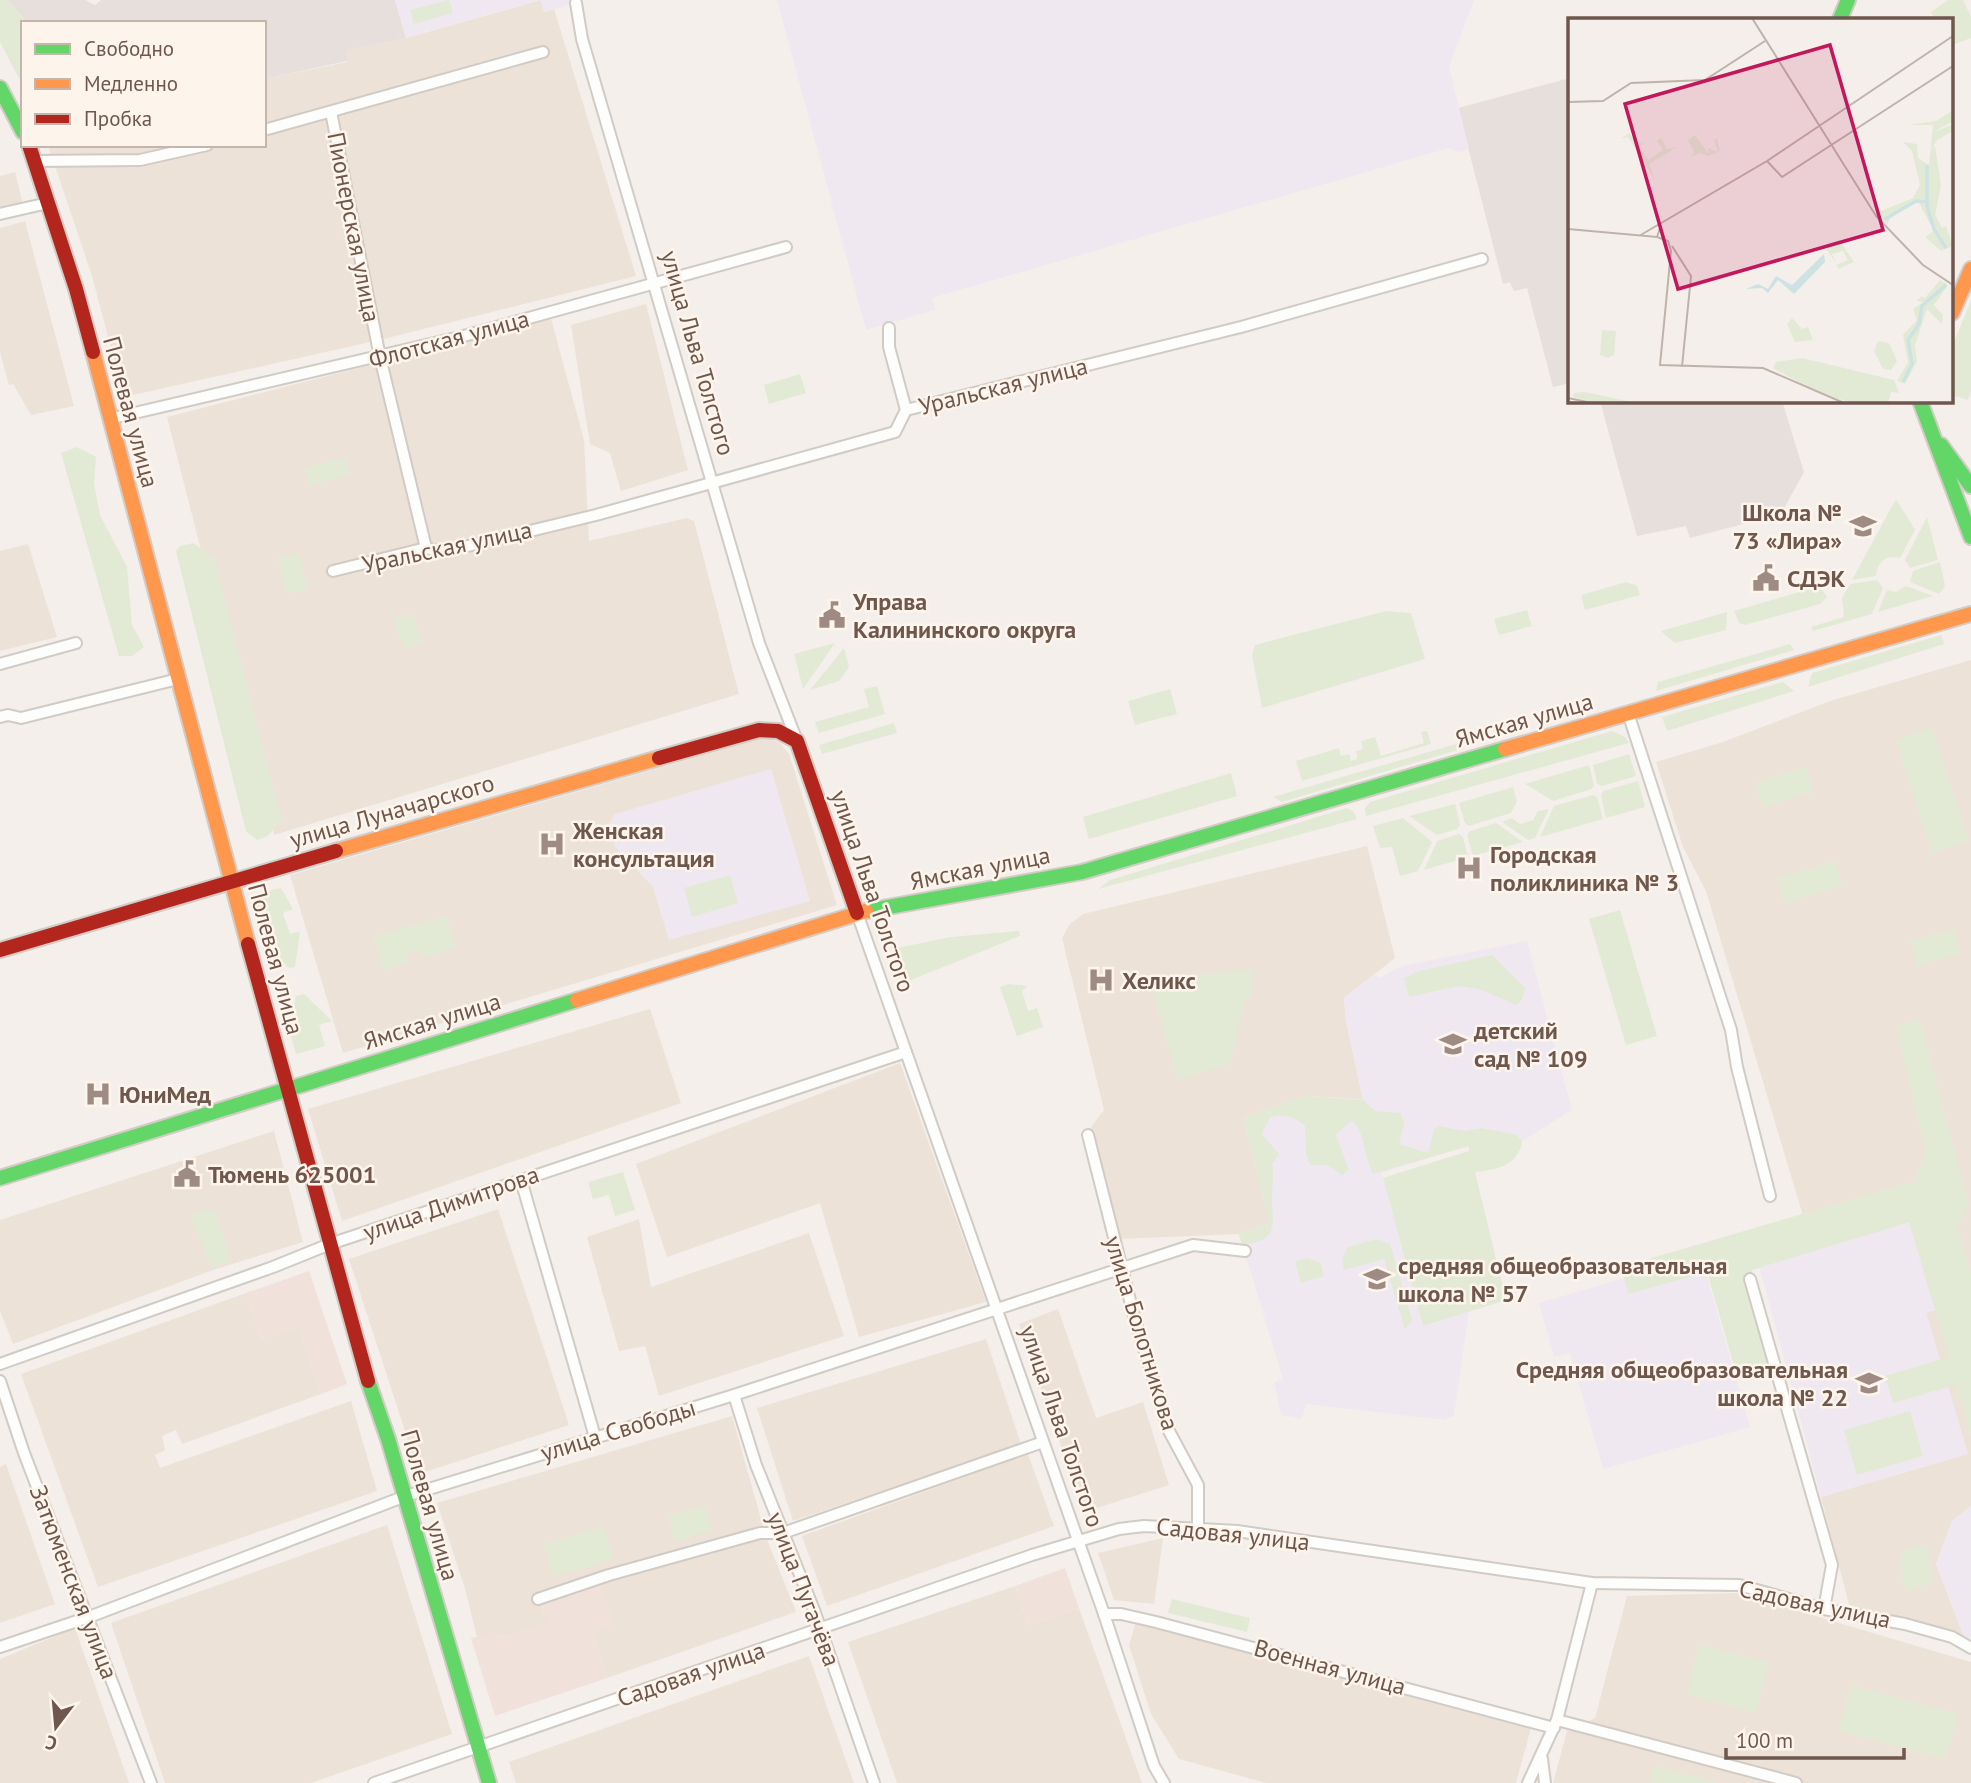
<svg xmlns="http://www.w3.org/2000/svg" width="1971" height="1783" viewBox="0 0 1971 1783" font-family="'PT Sans',sans-serif">
	<rect width="100%" height="100%" fill="#f4efea"/>
	<g fill="#ede2d8">
		<path d="M541,0L544,12L554,9L636,276L379,340L124,397L92,276L48,145H264V79L347,62L346,50L406,38Z"/>
		<path d="M15,172L23,205L0,210V176Z"/>
		<path d="M25,221L74,406L31,415L13,384L9,385L0,352V228Z"/>
		<path d="M646,304L688,470L621,491L610,453L590,444L571,325Z"/>
		<path d="M551,319L584,440L589,541L687,518L694,521L739,694L274,835L167,417Z"/>
		<path d="M28,544L57,637L0,651V551Z"/>
		<path d="M1971,660V1506L1952,1521L1936,1564L1964,1637L1849,1605L1821,1497L1967,1454L1926,1313L1935,1310L1803,1216L1706,891L1683,847L1656,762L1723,742L1830,701Z"/>
		<path d="M766,737L780,743L789,754L837,905L343,1053L290,875Z"/>
		<path d="M1367,846L1395,958L1344,998L1346,1021L1363,1100L1307,1096L1270,1223L1239,1234L1117,1239L1091,1127L1104,1110L1062,938L1070,924L1083,914Z"/>
		<path d="M650,1009L681,1103L342,1221L308,1109Z"/>
		<path d="M900,1063L986,1302L859,1337L820,1203L667,1257L636,1164Z"/>
		<path d="M274,1131L303,1242L213,1270L13,1344L0,1311V1220Z"/>
		<path d="M498,1209L569,1425L419,1474L349,1259Z"/>
		<path d="M639,1219L651,1287L809,1233L844,1336L659,1396L645,1346L619,1351L587,1237Z"/>
		<path d="M246,1293L261,1338L299,1327L321,1394L182,1444L176,1430L162,1436L165,1450L155,1455L160,1468L351,1401L377,1491L98,1587L21,1374Z"/>
		<path d="M1058,1309L1096,1418L1143,1402L1169,1485L1084,1512L1019,1324Z"/>
		<path d="M986,1339L1021,1444L793,1521L757,1408Z"/>
		<path d="M732,1416L766,1537L796,1612L607,1678L592,1630L542,1604L548,1624L504,1637L493,1633L477,1637L465,1589L437,1503Z"/>
		<path d="M1028,1454L1054,1526L827,1606L802,1536Z"/>
		<path d="M6,1464L55,1604L0,1623V1467Z"/>
		<path d="M387,1525L452,1734L311,1783H165L111,1623Z"/>
		<path d="M1163,1538L1154,1604L1114,1600L1098,1553Z"/>
		<path d="M1015,1586L1028,1625L1079,1608L1142,1783H897L848,1642Z"/>
		<path d="M1737,1593L1971,1662V1783H1553L1567,1731L1595,1718L1627,1596Z"/>
		<path d="M1136,1622L1531,1728L1516,1783H1266L1179,1759L1151,1714L1129,1645Z"/>
		<path d="M75,1628L129,1783H0V1659Z"/>
		<path d="M809,1656L854,1783H516L509,1762Z"/>
	</g>
	<g fill="#f1e1db">
		<path d="M309,1271L347,1384L321,1394L299,1327L261,1338L246,1293Z"/>
		<path d="M1065,1568L1079,1608L1028,1625L1015,1586Z"/>
		<path d="M602,1581L613,1624L592,1630L607,1678L495,1716L471,1638L493,1633L504,1637L547,1624L542,1601Z"/>
	</g>
	<g fill="#e6dfdb">
		<path d="M8,0H85L95,5L101,0H395L406,38L347,50V61L264,79V23H28Z"/>
		<path d="M1570,78V383L1553,387L1527,288L1514,291L1510,282L1503,284L1458,108Z"/>
		<path d="M1600,401H1782L1804,472L1781,514L1690,538L1686,526L1637,536Z"/>
	</g>
	<g fill="#f0e8f1">
		<path d="M395,0H584L544,12L540,0L406,38Z"/>
		<path d="M777,0H1474L1449,67L1469,149L1458,152L1449,148L932,298L935,310L866,330Z"/>
		<path d="M771,769L810,901L669,940L653,887L616,848L609,824L615,814Z"/>
		<path d="M1527,941L1572,1110L1511,1148L1468,1145L1381,1173L1384,1178L1469,1151L1506,1300L1469,1312L1454,1416L1444,1420L1306,1404L1302,1419L1281,1415L1274,1382L1283,1379L1239,1234L1270,1223L1243,1118L1307,1096L1363,1099L1346,1021L1344,998L1374,975L1379,978L1402,966Z"/>
		<path d="M1899,1188L1935,1310L1926,1313L1968,1454L1821,1497L1750,1232Z"/>
		<path d="M1701,1256L1750,1427L1603,1469L1570,1353L1554,1357L1539,1303Z"/>
		<path d="M1971,1506V1639L1964,1637L1936,1564L1952,1521Z"/>
	</g>
	<g fill="#e2ead6">
		<path d="M0,0H8L28,23H23V86L0,42Z"/>
		<path d="M449,0L453,13L414,24L410,10Z"/>
		<path d="M1948,0H1963L1971,17V38L1952,45V19H1935L1931,12Z"/>
		<path d="M1971,301V391L1968,400L1952,395V347Z"/>
		<path d="M800,374L806,393L769,404L764,385Z"/>
		<path d="M77,447L96,457L94,483L100,515L127,567L132,625L144,647L132,656H119L61,453Z"/>
		<path d="M345,458L350,475L309,485L305,468Z"/>
		<path d="M1896,499L1915,530L1900,558C1886,554 1877,562 1876,576L1852,580Z"/>
		<path d="M1927,517L1938,560L1910,568L1905,560Z"/>
		<path d="M193,543L214,557L281,819L268,836L257,840L246,831L176,551L180,546Z"/>
		<path d="M299,553L308,588L287,594L278,558Z"/>
		<path d="M1940,562L1945,586L1939,594L1910,582L1913,571Z"/>
		<path d="M1877,580L1883,588L1872,614L1813,631L1811,627L1844,617L1842,598L1850,584Z"/>
		<path d="M1626,582L1637,586L1640,595L1585,610L1581,595Z"/>
		<path d="M1820,586L1827,597L1820,604L1745,625L1739,623L1734,611Z"/>
		<path d="M1906,586L1933,596L1878,612L1887,590L1896,592Z"/>
		<path d="M1527,610L1532,626L1499,635L1494,619Z"/>
		<path d="M1386,611L1411,613L1425,659L1262,708L1252,655L1255,645Z"/>
		<path d="M1727,612L1726,630L1675,643L1661,631Z"/>
		<path d="M412,613L422,643L404,649L394,619Z"/>
		<path d="M1941,635L1944,644L1808,687L1812,673Z"/>
		<path d="M835,643L803,689L794,654Z"/>
		<path d="M1790,644L1794,650L1656,691L1658,682Z"/>
		<path d="M844,648L849,667L839,681L810,690Z"/>
		<path d="M1783,682L1794,691L1667,731L1662,717Z"/>
		<path d="M877,686L885,714L819,733L815,722L869,707L864,689Z"/>
		<path d="M1170,689L1177,714L1135,725L1128,701Z"/>
		<path d="M894,723L897,733L822,754L819,745Z"/>
		<path d="M1932,728L1969,841L1932,853L1896,740Z"/>
		<path d="M1427,731L1431,744L1302,781L1296,761L1339,748L1341,756L1349,754L1351,761L1357,759L1356,751L1363,749L1361,741L1375,737L1381,756L1424,743L1421,732Z"/>
		<path d="M1612,731L1625,737L1629,743L1366,816L1365,808L1370,802Z"/>
		<path d="M1463,742L1461,749L1282,802L1273,797Z"/>
		<path d="M1629,754L1636,776L1602,786L1597,784L1593,765Z"/>
		<path d="M1589,765L1594,785L1592,789L1553,801L1525,784Z"/>
		<path d="M1806,767L1813,792L1763,807L1756,782Z"/>
		<path d="M1231,773L1237,796L1089,839L1083,817Z"/>
		<path d="M1638,781L1645,807L1606,818L1601,796L1603,791Z"/>
		<path d="M1513,787L1517,801L1511,813L1469,826L1465,823L1459,803Z"/>
		<path d="M1593,795L1597,797L1603,819L1540,837L1554,806Z"/>
		<path d="M1455,804L1460,825L1457,829L1437,835L1409,816Z"/>
		<path d="M1347,808L1354,812L1357,819L1098,889L1110,880Z"/>
		<path d="M1549,809L1535,838L1528,840L1502,822L1512,818L1520,824L1533,820L1538,811Z"/>
		<path d="M1403,818L1432,842L1418,871L1400,876L1392,847L1380,848L1373,826Z"/>
		<path d="M1496,823L1523,842L1473,856L1467,835L1470,831Z"/>
		<path d="M1459,834L1463,837L1468,857L1424,870L1437,841Z"/>
		<path d="M1835,861L1842,886L1784,903L1777,878Z"/>
		<path d="M730,875L738,903L692,917L684,888Z"/>
		<path d="M281,888L293,909L283,913L290,934L300,931L295,967L289,968L266,946L251,895Z"/>
		<path d="M1620,910L1657,1036L1626,1045L1589,919Z"/>
		<path d="M446,916L456,948L422,958L420,950L406,953L408,962L383,970L373,937Z"/>
		<path d="M1954,930L1960,954L1917,966L1910,940Z"/>
		<path d="M1019,931L1020,936L906,982L895,952L897,948L951,937Z"/>
		<path d="M1492,955L1525,988L1522,1000L1516,1005L1479,989L1458,986L1409,997L1404,978L1419,971Z"/>
		<path d="M1254,969L1250,989L1253,990L1252,997L1245,1000L1230,1064L1178,1080L1153,993L1154,982L1159,978Z"/>
		<path d="M1008,984L1028,986L1022,991L1028,1011L1037,1008L1043,1027L1017,1036L1000,987Z"/>
		<path d="M304,994L332,1021L319,1025L325,1046L296,1054L290,1033L296,996Z"/>
		<path d="M1920,1021L1969,1206L1957,1225L1971,1272V1436L1956,1385L1893,1403L1885,1376L1949,1357L1910,1222L1752,1270L1780,1367L1738,1380L1707,1272L1628,1294L1621,1267L1915,1181L1926,1153L1896,1025Z"/>
		<path d="M1307,1096L1363,1100L1375,1111L1401,1113L1404,1124L1399,1144L1428,1153L1434,1130L1439,1126L1465,1131L1482,1128L1517,1135L1522,1141C1519,1166 1495,1170 1475,1172L1506,1300L1423,1326L1383,1178L1469,1151V1146L1373,1174C1362,1153 1367,1137 1352,1120L1336,1135L1349,1170L1342,1175L1327,1165H1310L1306,1153L1305,1126C1294,1116 1284,1114 1270,1117L1262,1134L1279,1154L1272,1164C1275,1181 1271,1190 1272,1203C1275,1232 1274,1240 1242,1245L1239,1234L1270,1223L1243,1118Z"/>
		<path d="M623,1172L635,1210L615,1216L609,1195L593,1199L588,1182Z"/>
		<path d="M215,1209L231,1261L212,1268L190,1215Z"/>
		<path d="M1376,1239L1390,1244L1412,1320L1405,1330L1384,1259L1344,1270L1342,1259L1348,1247Z"/>
		<path d="M1307,1258L1321,1263L1324,1276L1301,1283L1295,1262Z"/>
		<path d="M1910,1411L1923,1456L1857,1475L1844,1430Z"/>
		<path d="M705,1506L712,1530L675,1541L668,1516Z"/>
		<path d="M604,1527L613,1559L553,1576L544,1544Z"/>
		<path d="M1926,1545L1933,1581L1906,1592L1899,1561L1904,1551Z"/>
		<path d="M1172,1599L1250,1618L1247,1632L1168,1613Z"/>
		<path d="M1699,1645L1768,1662L1756,1712L1687,1695Z"/>
		<path d="M1850,1685L1958,1714L1945,1759L1839,1731Z"/>
		<path d="M1654,1766L1718,1783H1649Z"/>
	</g>
	<g fill="none" stroke-linecap="round" stroke-linejoin="round">
		<defs>
			<g id="street">
				<path d="M576,3L582,39L759,643L797,741"/>
				<path d="M331,112L380,357L426,548"/>
				<path d="M264,130L543,52"/>
				<path d="M35,161L140,160L207,145"/>
				<path d="M0,214L48,203"/>
				<path d="M889,328V347L906,410"/>
				<path d="M109,419L460,337L786,247"/>
				<path d="M333,571L426,548L443,552L596,515L895,432L906,410L1241,327L1482,259"/>
				<path d="M0,664L76,643"/>
				<path d="M1628,713L1731,1030L1737,1067L1770,1196"/>
				<path d="M0,717L8,715L21,718L178,679"/>
				<path d="M857,913L1104,1614L1154,1766L1164,1783"/>
				<path d="M1088,1135L1134,1316L1169,1431L1198,1485V1527"/>
				<path d="M521,1180L595,1437"/>
				<path d="M1750,1279L1832,1565L1824,1609"/>
				<path d="M0,1364L273,1267L330,1244L906,1052"/>
				<path d="M0,1381L24,1453L151,1783"/>
				<path d="M734,1395L756,1465L814,1610L874,1783"/>
				<path d="M538,1599L609,1575L760,1533H783L1043,1442"/>
				<path d="M1104,1614H1121L1156,1622L1554,1728"/>
				<path d="M0,1647L89,1617L403,1497L734,1395L1193,1245L1245,1251"/>
				<path d="M1557,1720L1796,1783"/>
				<path d="M1542,1759L1545,1783"/>
				<path d="M374,1783L1032,1555L1119,1529L1144,1526L1237,1531L1592,1583L1739,1585L1824,1609L1905,1624L1952,1637L1971,1648"/>
				<path d="M1528,1783L1557,1720L1592,1583"/>
			</g>
			<g id="fast">
				<path d="M1840,19L1848,0"/>
				<path d="M0,88L23,132"/>
				<path d="M1920,401L1971,537"/>
				<path d="M1941,445L1971,486"/>
				<path d="M866,911L1082,872L1505,749"/>
				<path d="M0,1178L577,1000"/>
				<path d="M368,1381L388,1439L489,1783"/>
			</g>
			<g id="slow">
				<path d="M1952,313L1971,269"/>
				<path d="M93,352L248,944"/>
				<path d="M1505,749L1971,614"/>
				<path d="M336,851L659,758"/>
				<path d="M577,1000L866,911"/>
			</g>
			<g id="jam">
				<path d="M29,145L76,289L93,352"/>
				<path d="M659,758L759,730L778,731L797,741L857,913"/>
				<path d="M248,944L368,1381"/>
				<path d="M0,950L336,851"/>
			</g>
		</defs>
		<use href="#street" stroke="#d1cbc5" stroke-width="14"/>
		<use href="#fast" stroke="#d3ccc6" stroke-width="18"/>
		<use href="#slow" stroke="#d3ccc6" stroke-width="18"/>
		<use href="#jam" stroke="#d3ccc6" stroke-width="18"/>
		<use href="#street" stroke="#fdfdfc" stroke-width="10"/>
		<use href="#fast" stroke="#63d668" stroke-width="14"/>
		<use href="#slow" stroke="#ff974d" stroke-width="14"/>
		<use href="#jam" stroke="#b3261e" stroke-width="14"/>
	</g>
	<defs>
		<symbol id="school-bare" viewBox="-9 -9 18 18"><path d="M0-5L7-2L0 1L-7-2ZM-4 1L0 2.5L4 1V4Q0 6-4 4Z" fill="#9e8c84" stroke="#fdf5eb" stroke-width="2.5" paint-order="stroke"/></symbol>
		<symbol id="civic-bare" viewBox="-9 -9 18 18"><path d="M-.6-6.5H3V-4.5H.6V-3L4-1V1h2V6H-6V1h2V-1L-.6-3ZM-1.2 2.5V6h2.4V2.5Z" fill="#9e8c84" stroke="#fdf5eb" stroke-width="2.5" paint-order="stroke"/></symbol>
		<symbol id="hospital-bare" viewBox="-9 -9 18 18"><path d="M-5-5h3v3.5h4V-5h3V5h-3V1.5h-4V5h-3Z" fill="#9e8c84" stroke="#fdf5eb" stroke-width="2.5" paint-order="stroke"/></symbol>
	</defs>
	<g fill-rule="evenodd">
		<use href="#school-bare" x="1844" y="507" width="38" height="38"/>
		<use href="#civic-bare" x="1747" y="559" width="38" height="38"/>
		<use href="#civic-bare" x="813" y="596" width="38" height="38"/>
		<use href="#hospital-bare" x="533" y="825" width="38" height="38"/>
		<use href="#hospital-bare" x="1450" y="849" width="38" height="38"/>
		<use href="#hospital-bare" x="1082" y="961" width="38" height="38"/>
		<use href="#school-bare" x="1434" y="1025" width="38" height="38"/>
		<use href="#hospital-bare" x="79" y="1075" width="38" height="38"/>
		<use href="#civic-bare" x="168" y="1155" width="38" height="38"/>
		<use href="#school-bare" x="1358" y="1260" width="38" height="38"/>
		<use href="#school-bare" x="1850" y="1364" width="38" height="38"/>
	</g>
	<g text-anchor="middle" dominant-baseline="central" stroke-width="5" stroke-linejoin="round" paint-order="stroke">
		<g font-size="24" fill="#6f574d" stroke="#fdf5eb">
			<text transform="translate(354 227) rotate(79)">Пионерская улица</text>
			<text transform="translate(449 339) rotate(-15)">Флотская улица</text>
			<text transform="translate(698 353) rotate(74)">улица Льва Толстого</text>
			<text transform="translate(1003 386) rotate(-14)">Уральская улица</text>
			<text transform="translate(131 412) rotate(75)">Полевая улица</text>
			<text transform="translate(447 547) rotate(-12)">Уральская улица</text>
			<text transform="translate(1524 720) rotate(-16)">Ямская улица</text>
			<text transform="translate(392 811) rotate(-16)">улица Луначарского</text>
			<text transform="translate(980 868) rotate(-11)">Ямская улица</text>
			<text transform="translate(873 891) rotate(71)">улица Льва Толстого</text>
			<text transform="translate(276 959) rotate(75)">Полевая улица</text>
			<text transform="translate(432 1021) rotate(-17)">Ямская улица</text>
			<text transform="translate(451 1203) rotate(-19)">улица Димитрова</text>
			<text transform="translate(1142 1333) rotate(73)">улица Болотникова</text>
			<text transform="translate(1062 1426) rotate(71)">улица Льва Толстого</text>
			<text transform="translate(618 1430) rotate(-17)">улица Свободы</text>
			<text transform="translate(430 1505) rotate(74)">Полевая улица</text>
			<text transform="translate(1233 1534) rotate(6)">Садовая улица</text>
			<text transform="translate(74 1582) rotate(69)">Затюменская улица</text>
			<text transform="translate(804 1589) rotate(69)">улица Пугачёва</text>
			<text transform="translate(1815 1604) rotate(12)">Садовая улица</text>
			<text transform="translate(1330 1667) rotate(15)">Военная улица</text>
			<text transform="translate(691 1674) rotate(-19)">Садовая улица</text>
		</g>
		<g font-size="24" font-weight="bold" fill="#6f574d" stroke="#fdf5eb" text-anchor="start">
			<text x="1842" y="512" text-anchor="end">Школа №<tspan x="1842" dy="28">73 «Лира»</tspan></text>
			<text x="1787" y="578">СДЭК</text>
			<text x="853" y="601">Управа<tspan x="853" dy="28">Калининского округа</tspan></text>
			<text x="573" y="830">Женская<tspan x="573" dy="28">консультация</tspan></text>
			<text x="1490" y="854">Городская<tspan x="1490" dy="28">поликлиника № 3</tspan></text>
			<text x="1122" y="980">Хеликс</text>
			<text x="1474" y="1030">детский<tspan x="1474" dy="28">сад № 109</tspan></text>
			<text x="119" y="1094">ЮниМед</text>
			<text x="208" y="1174">Тюмень 625001</text>
			<text x="1398" y="1265">средняя общеобразовательная<tspan x="1398" dy="28">школа № 57</tspan></text>
			<text x="1848" y="1369" text-anchor="end">Средняя общеобразовательная<tspan x="1848" dy="28">школа № 22</tspan></text>
		</g>
	</g>
	<g transform="translate(1568 18)">
		<rect width="385" height="385" fill="#f4efea"/>
		<path d="M385,92V103L366,114L384,107L385,113L369,122L363,133L367,128L373,167L367,197L374,210L378,208L385,228L373,233L357,219L366,213L350,183L323,198L319,207L308,195L345,180L352,167L344,133L335,124L349,126L350,140L361,147L365,107H340L368,103ZM61,115L70,126L76,123L72,129L80,142L95,132L89,123L93,120L99,131L109,129L81,146L87,162L60,119L52,121ZM127,117L141,136L140,130L150,134L146,122L149,120L152,133L140,138L132,135L123,139L126,134L120,122ZM271,222L286,244L271,251L268,247L280,242L275,233L264,236L268,245L258,230ZM372,262L380,267L366,287L375,297L374,306L359,291L347,327L349,343L337,366L329,363L340,344L335,317L349,302L345,291L355,284L348,283L354,278L357,280ZM224,300L234,311L240,309L245,322L227,324L219,306ZM34,312L48,313L46,337L40,340L32,337ZM310,323L321,325L329,343L323,352L315,351L306,333ZM234,340L326,362L331,375L323,374L320,385H285L250,375L205,350L208,344ZM17,374L69,385H29L5,379L6,375Z" fill="#e2ead6"/>
		<path d="M256,236L257,244L226,276L210,262L200,275L194,270L178,271L190,266L200,271L208,258L224,267Z" fill="#cde2e3"/>
		<path fill="none" stroke="#cde2e3" stroke-width="3.5" d="M359,147V188L366,211L378,230M317,201L348,183L360,184M335,364L344,346L340,322L351,306L354,288L378,267"/>
		<path fill="none" stroke="#bfb2ab" stroke-width="2" d="M184,0L308,198L355,247L385,267M0,84L35,83L63,65L137,62L197,23M199,143L214,159L385,48M0,211L89,219L93,207M71,218L199,143L385,18M89,219L100,223L103,233L92,347L195,350L276,385M104,228L123,258L114,349M0,380L24,385"/>
		<path fill="#c2185b" fill-opacity="0.15" stroke="#c2185b" stroke-width="3.5" d="M262,27L315,212L110,271L57,86Z"/>
		<rect width="385" height="385" fill="none" stroke="#6f574d" stroke-width="3.5"/>
	</g>
	<rect x="21" y="21" width="245" height="126" fill="#fdf5eb" stroke="#c4b6ac" stroke-width="2"/>
	<rect x="35" y="44" width="35" height="10" fill="#63d668" stroke="#c4b6ac" stroke-width="2"/>
	<text x="84" y="56" font-size="21" fill="#6f574d">Свободно</text>
	<rect x="35" y="79" width="35" height="10" fill="#ff974d" stroke="#c4b6ac" stroke-width="2"/>
	<text x="84" y="91" font-size="21" fill="#6f574d">Медленно</text>
	<rect x="35" y="114" width="35" height="10" fill="#b3261e" stroke="#c4b6ac" stroke-width="2"/>
	<text x="84" y="126" font-size="21" fill="#6f574d">Пробка</text>
	<g transform="translate(56 1727) rotate(196)" stroke="#fdf5eb" stroke-width="5" paint-order="stroke">
	<path d="M0-5L12 26L0 18L-12 26Z" fill="#6f574d"/>
	<text y="-10" font-size="19" font-weight="bold" text-anchor="middle" fill="#6f574d">С</text>
	</g>
	<path d="M1726 1748v10h178v-10" fill="none" stroke="#6f574d" stroke-width="3.5"/>
	<text x="1736" y="1748" font-size="21" fill="#6f574d" stroke="#fdf5eb" stroke-width="5" paint-order="stroke">100 m</text>
</svg>
